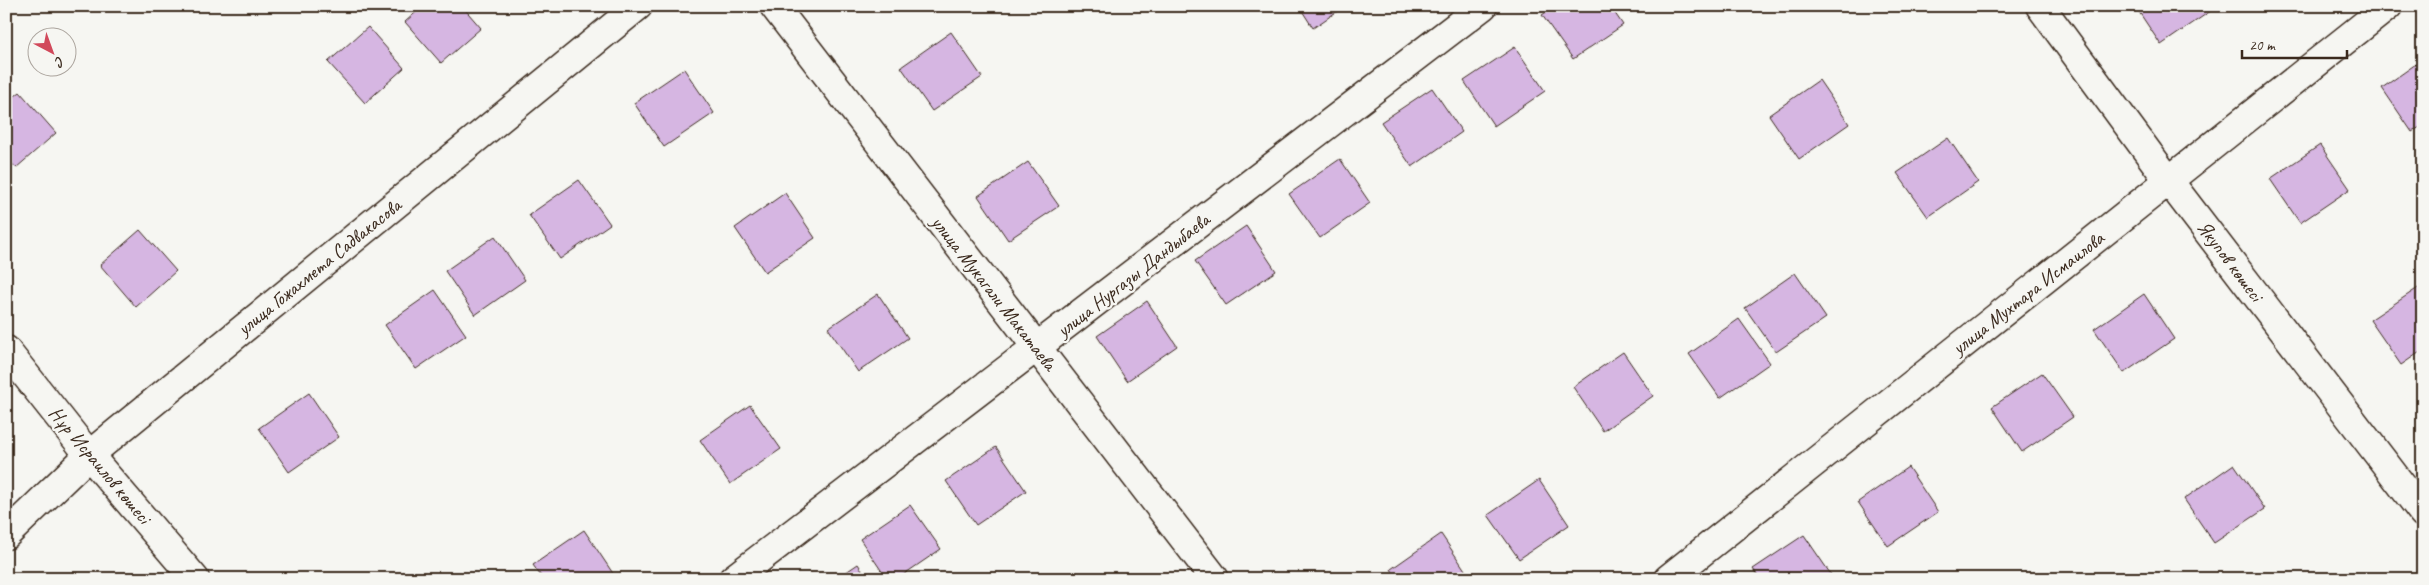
<svg xmlns="http://www.w3.org/2000/svg" width="2429" height="585" viewBox="0 0 2429 585" font-family="Caveat,sans-serif">
	<rect width="100%" height="100%" fill="#f6f6f2"/>
	<filter id="ink" filterUnits="userSpaceOnUse"><feTurbulence type="fractalNoise" baseFrequency=".02" numOctaves="2"/><feDisplacementMap in="SourceGraphic" scale="10" xChannelSelector="R" yChannelSelector="G"/><feConvolveMatrix kernelMatrix="1 2 1 2 8 2 1 2 1" color-interpolation-filters="sRGB"/></filter>
	<g filter="url(#ink)">
		<g fill="#d6b6e2" stroke="#3b2a1e">
			<path d="M423,6H462L481,28L441,63L405,22Z"/>
			<path d="M1299,6H1345L1313,28Z"/>
			<path d="M1555,6H1610L1623,25L1573,59L1542,15Z"/>
			<path d="M2135,6H2209L2212,10L2161,45Z"/>
			<path d="M368,27L404,68L365,103L328,62Z"/>
			<path d="M951,32L982,77L932,111L901,67Z"/>
			<path d="M1515,47L1545,91L1494,126L1464,81Z"/>
			<path d="M2423,59V125L2412,132L2382,88Z"/>
			<path d="M684,69L714,113L664,147L634,103Z"/>
			<path d="M1819,80L1849,124L1799,159L1769,115Z"/>
			<path d="M1432,88L1462,132L1412,167L1381,122Z"/>
			<path d="M20,92L56,133L16,168L6,157V103Z"/>
			<path d="M1948,138L1978,182L1928,217L1897,173Z"/>
			<path d="M2320,145L2350,189L2300,223L2270,179Z"/>
			<path d="M1340,159L1370,203L1320,238L1289,194Z"/>
			<path d="M1028,162L1059,206L1008,240L978,196Z"/>
			<path d="M579,180L610,224L560,259L529,215Z"/>
			<path d="M785,193L815,238L765,272L735,228Z"/>
			<path d="M1246,226L1276,271L1226,305L1195,261Z"/>
			<path d="M140,230L176,271L136,307L100,265Z"/>
			<path d="M495,236L525,280L475,315L445,271Z"/>
			<path d="M1795,273L1826,318L1776,352L1745,308Z"/>
			<path d="M2421,286L2423,289V350L2401,365L2370,320Z"/>
			<path d="M435,290L466,335L416,369L385,325Z"/>
			<path d="M878,294L908,338L858,372L828,328Z"/>
			<path d="M2144,294L2174,339L2124,373L2094,329Z"/>
			<path d="M1147,301L1177,346L1127,381L1097,336Z"/>
			<path d="M1739,319L1770,363L1720,398L1689,354Z"/>
			<path d="M1623,352L1653,396L1603,431L1573,387Z"/>
			<path d="M2042,373L2073,417L2022,452L1992,407Z"/>
			<path d="M309,393L339,437L289,472L259,428Z"/>
			<path d="M750,405L781,449L730,484L700,440Z"/>
			<path d="M996,447L1026,491L976,525L946,481Z"/>
			<path d="M2234,464L2265,509L2214,543L2184,499Z"/>
			<path d="M1908,467L1938,512L1888,546L1858,502Z"/>
			<path d="M1539,480L1569,525L1519,559L1488,515Z"/>
			<path d="M910,505L941,549L897,579H887L860,539Z"/>
			<path d="M584,530L614,575L608,579H543L533,565Z"/>
			<path d="M1441,534L1471,579H1397L1391,569Z"/>
			<path d="M1804,535L1834,579H1760L1753,569Z"/>
			<path d="M858,564L868,579H836Z"/>
		</g>
		<g fill="none" stroke-linecap="round" stroke-linejoin="round">
			<defs>
				<g id="minor">
					<path d="M774,6L1215,579"/>
					<path d="M2040,6L2169,181L2423,513"/>
					<path d="M6,350L89,455L195,579"/>
					<path d="M6,535L89,455L638,6"/>
					<path d="M733,579L1483,6"/>
					<path d="M1668,579L2388,6"/>
				</g>
			</defs>
			<use href="#minor" stroke="#3b2a1e" stroke-width="31"/>
			<use href="#minor" stroke="#f6f6f2" stroke-width="28"/>
		</g>
	</g>
	<g text-anchor="middle" dominant-baseline="central" stroke-width="4.5" stroke-linejoin="round" paint-order="stroke">
		<g font-size="20" fill="#3b2a1e" stroke="#f6f6f2">
			<text transform="translate(2230 261) rotate(53)">Якупов көшесі</text>
			<text transform="translate(319 267) rotate(-39)">улица Гожахмета Садвакасова</text>
			<text transform="translate(1133 275) rotate(-38)">улица Нургазы Дандыбаева</text>
			<text transform="translate(994 293) rotate(52)">улица Мукагали Макатаева</text>
			<text transform="translate(2028 293) rotate(-38)">улица Мухтара Исмаилова</text>
			<text transform="translate(100 465) rotate(50)">Нұр Исраилов көшесі</text>
		</g>
	</g>
	<rect width="2429" height="585" fill="none" stroke="#f6f6f2" stroke-width="25"/>
	<rect x="12" y="12" width="2404" height="560" fill="none" stroke="#3b2a1e" stroke-width="2" filter="url(#ink)"/>
	<g transform="translate(52 52) rotate(139)"><circle r="24" fill="#f6f6f2" stroke="#aba49d"/>
	<path d="M0-4L9 19L0 12L-9 19Z" fill="#d1495b"/>
	<text y="-8" font-size="14" font-weight="bold" text-anchor="middle" fill="#3b2a1e">С</text>
	</g>
	<path d="M2242 50v8h105v-8" fill="none" stroke="#3b2a1e" stroke-width="2.5"/>
	<text x="2249" y="50" font-size="15" fill="#3b2a1e" stroke="#f6f6f2" stroke-width="4" paint-order="stroke">20 m</text>
</svg>
